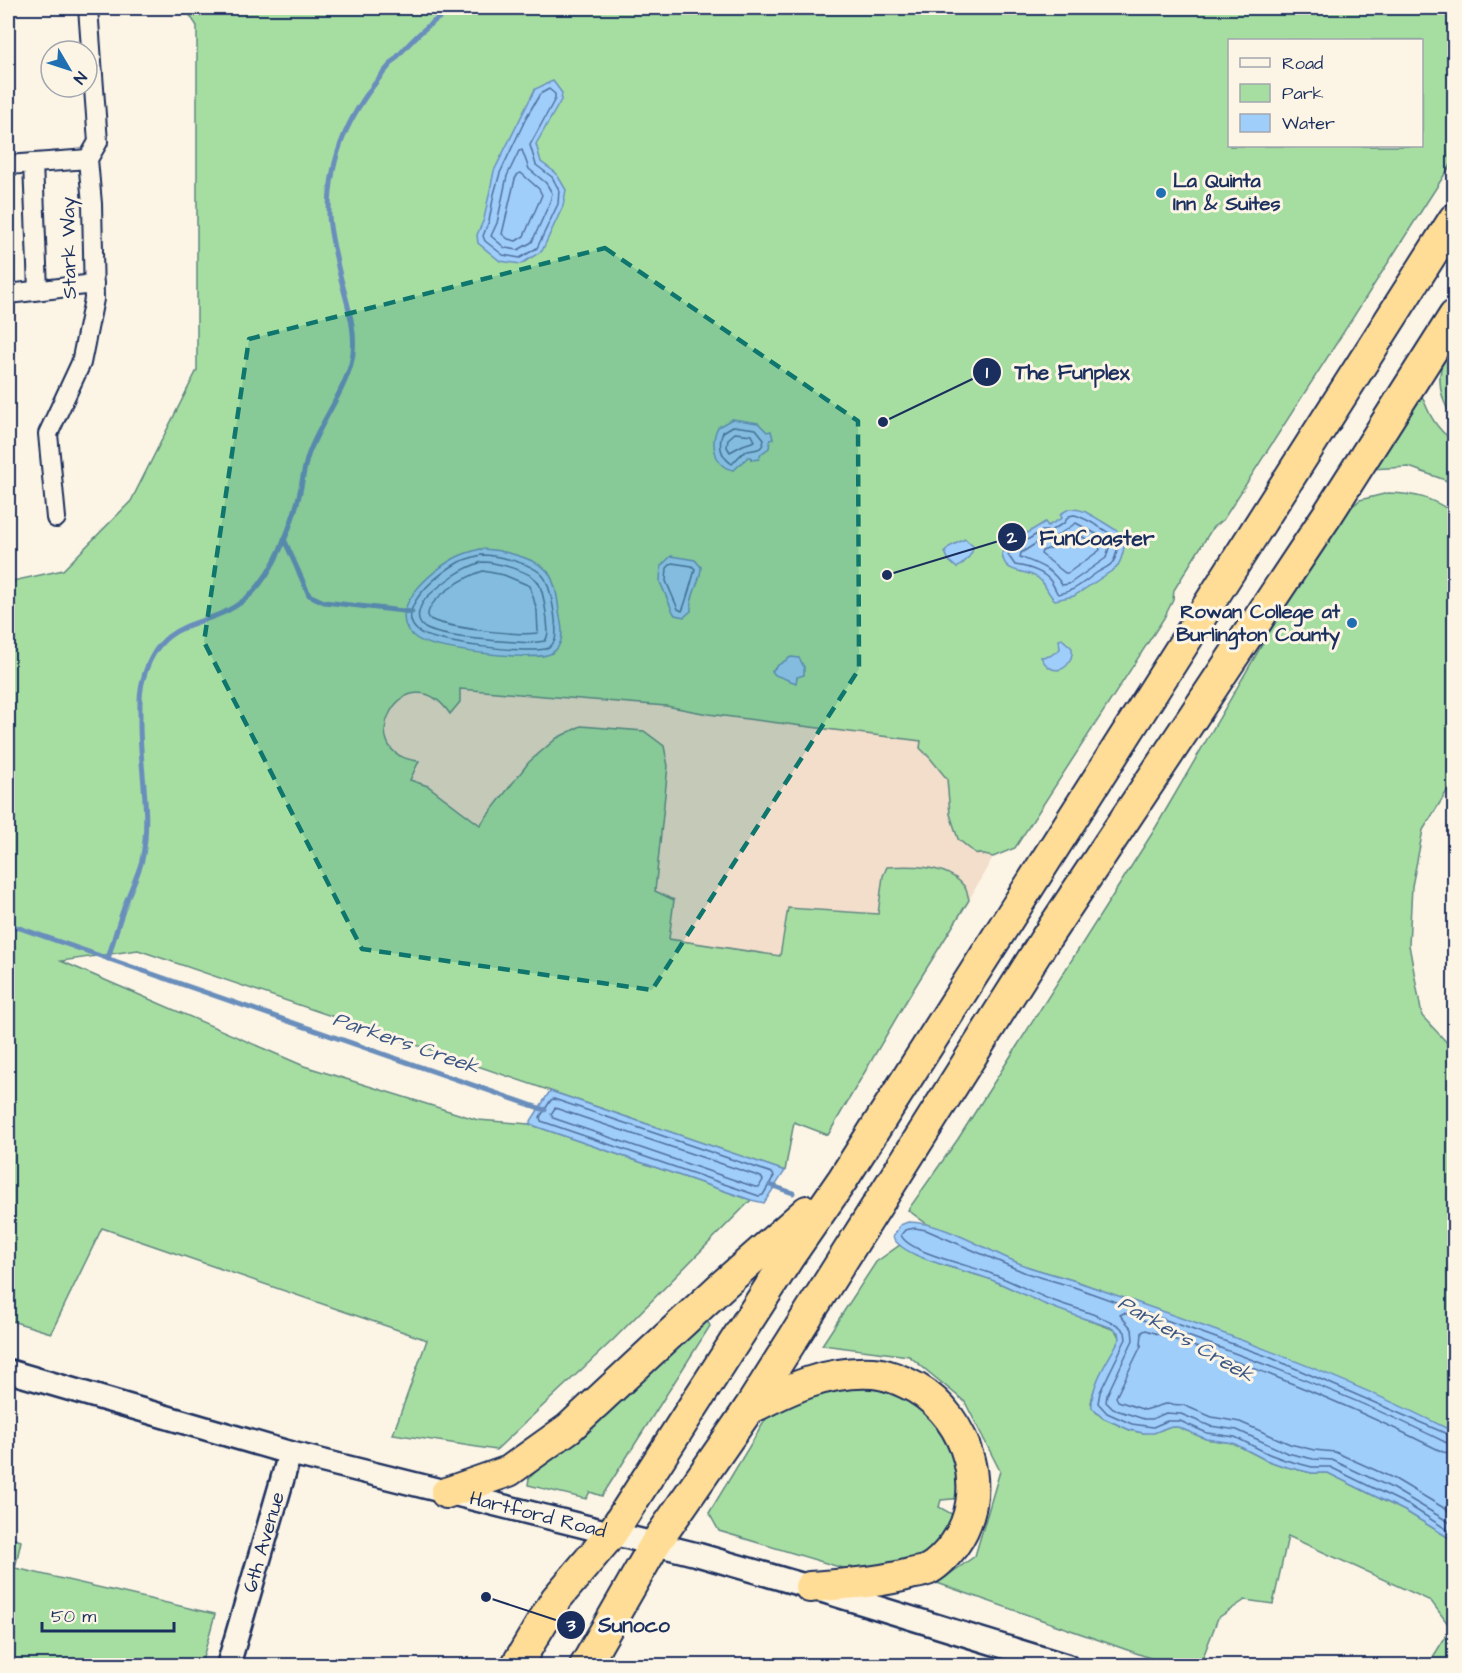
<svg xmlns="http://www.w3.org/2000/svg" width="1462" height="1673" viewBox="0 0 1462 1673" font-family="'Architects Daughter',sans-serif">
	<rect width="100%" height="100%" fill="#fcf5e5"/>
	<filter id="ink" filterUnits="userSpaceOnUse"><feTurbulence type="fractalNoise" baseFrequency=".0167" numOctaves="2"/><feDisplacementMap in="SourceGraphic" scale="12" xChannelSelector="R" yChannelSelector="G"/><feConvolveMatrix kernelMatrix="1 2 1 2 8 2 1 2 1" color-interpolation-filters="sRGB"/></filter>
	<g filter="url(#ink)">
		<path fill="#f2decb" d="M460,689L666,706L708,714L922,741L920,748L930,758L947,779L950,814L975,853L993,857L969,900L965,887L883,876L879,914L788,908L781,944L780,956L669,940L654,891L668,766L664,746L644,731L581,726L529,762L480,825L428,786L410,780L412,761L397,754L389,745L386,737L385,725L387,716L396,702L408,695L420,694L430,695L443,704L449,713Z"/>
		<g fill="#a6dea2" stroke="#608680" stroke-width="1.5" fill-rule="evenodd">
			<path d="M185,8H1454V135L1451,140L1454,141V160L1223,520L1213,527L1174,590L1173,600L1164,618L1015,848L993,857L975,853L958,839L950,814L947,779L930,758L920,748L921,741L708,714L666,706L460,689V702L450,714C406,650 347,754 419,761L410,780L428,786L480,825L529,762L557,738L581,726L644,731L664,746L668,766L655,891L674,900L669,939L780,956L788,908L878,914L883,876L887,867C911,865 948,865 964,886C967,890 968,896 969,900L905,1003L828,1135L794,1122L785,1171L138,950L61,961L304,1066L478,1120L529,1124L751,1200L614,1339L496,1450L393,1434L427,1340L102,1228L51,1333L8,1320V582L63,570L131,501L197,370V26ZM1230,40H1422V146H1230Z"/>
			<path d="M1454,335V420C1434,392 1436,364 1454,335Z"/>
			<path d="M1420,391C1428,412 1435,429 1454,441V485L1445,480L1409,467L1370,469Z"/>
			<path d="M1388,493C1417,494 1430,497 1454,513V780L1423,830L1412,886L1409,945L1422,1016L1454,1050V1432L1361,1389L1271,1352L1076,1281L1028,1267L995,1254L956,1235L927,1224L908,1210L958,1139L1153,832L1334,521L1360,500Z"/>
			<path d="M900,1245L916,1255L946,1266L990,1279L1046,1304L1115,1330L1120,1338L1094,1390L1091,1403L1096,1412L1103,1418L1130,1430L1143,1433L1161,1430L1168,1427H1178L1206,1439L1233,1443L1266,1460L1283,1466L1312,1473H1328L1407,1512L1454,1541V1665H1428L1451,1628L1431,1601L1288,1536L1273,1604L1245,1600L1218,1618L1200,1665H1170L937,1583L975,1556L1000,1471L965,1402L909,1356L822,1345L876,1262Z"/>
			<path d="M705,1316L710,1326L602,1496L590,1492L586,1499L528,1485L529,1478L695,1323Z"/>
			<path d="M852,1385L890,1388L938,1419L957,1460L963,1498L941,1500L939,1507L957,1517L939,1548L917,1562L859,1573L719,1531L709,1513L767,1417L796,1397Z"/>
			<path d="M8,1537L21,1541L15,1568L215,1614L201,1665H8Z"/>
		</g>
		<g fill="#a0cefb" stroke="#6b8ebc" stroke-width="1.5">
			<path d="M553,81L562,93L561,100L536,144L541,162L556,173L566,190L563,206L542,251L521,264L500,261L478,243L477,235L484,219L494,171L535,89Z"/>
			<path d="M732,419L758,423L767,432L771,431L773,439L770,440L769,448L761,454L759,459L752,460L751,457H748L734,470C714,468 710,442 718,427Z"/>
			<path d="M1069,509C1074,509 1078,509 1083,511C1087,512 1122,533 1123,536C1127,544 1121,562 1116,568L1074,596L1055,600C1047,594 1047,585 1038,578C1024,568 1004,576 1002,553L1008,545L1045,522L1048,526L1062,518L1060,514Z"/>
			<path d="M965,539L973,546C973,555 964,563 957,568L949,561L945,552L949,547Z"/>
			<path d="M480,549C498,549 537,558 548,572C555,582 558,600 559,612C561,622 564,634 560,643C558,649 552,654 547,655C526,660 433,650 416,638C380,612 435,567 459,556C465,553 473,551 480,549Z"/>
			<path d="M671,556L695,560L701,567C701,583 689,595 691,611L684,617L675,615L673,612L660,582L661,566Z"/>
			<path d="M1062,639L1072,648C1074,669 1052,680 1041,657L1050,656L1060,649L1059,640Z"/>
			<path d="M791,657L799,658L804,667V675L797,677L796,683L775,675L772,671L778,665Z"/>
			<path d="M550,1091L785,1171L764,1203L751,1200L529,1124Z"/>
			<path d="M908,1222C945,1222 990,1253 1026,1266C1043,1272 1061,1276 1078,1282C1206,1326 1334,1371 1454,1432V1541L1407,1512L1328,1473H1312L1283,1466L1266,1460L1233,1443L1206,1439L1178,1427H1168L1154,1433H1143L1130,1430L1103,1418L1092,1408C1090,1384 1110,1358 1120,1338L1119,1333L1110,1327C1089,1320 1066,1313 1044,1304C1026,1296 1008,1286 989,1279C967,1270 903,1259 893,1237L900,1225Z"/>
		</g>
		<g fill="none" stroke-linecap="round" stroke-linejoin="round">
			<g stroke="#506f9d" stroke-width="1.5">
				<path d="M549,89L555,94V99L530,145L536,165L552,177L559,190L558,204L537,248L520,258L503,255L485,241L483,236L489,221L494,194L500,173L527,116L540,94Z"/>
				<path d="M522,150L529,169L546,183L552,193L550,202L532,242L518,250L505,248L491,236L497,223L507,176L519,151Z"/>
				<path d="M521,173L539,189L542,195L524,236L516,241L508,239L502,234L515,179L518,174Z"/>
				<path d="M733,426L756,429L764,439C763,451 756,449 747,451C741,453 736,460 732,464C720,456 718,444 723,432Z"/>
				<path d="M735,433L752,435L755,441L743,445L730,452L727,447L728,439Z"/>
				<path d="M1074,515C1082,516 1115,535 1118,541C1117,548 1117,559 1111,564C1107,568 1100,570 1095,574C1082,583 1074,592 1058,594C1056,592 1055,588 1053,585C1047,572 1028,567 1015,565L1008,555L1012,549L1042,531H1050L1064,523L1069,516Z"/>
				<path d="M1076,523L1109,541L1110,544L1106,558L1069,584L1062,585C1052,568 1037,564 1020,557L1021,553L1043,539L1055,537Z"/>
				<path d="M1078,534L1099,547L1100,550L1068,573H1065L1041,554L1042,551L1057,546Z"/>
				<path d="M481,555C496,555 533,563 543,576C551,585 558,628 555,640C553,644 552,645 549,648C532,655 431,643 418,631C392,609 441,572 459,562C466,559 474,557 481,555Z"/>
				<path d="M482,562C495,562 531,571 538,582C544,592 545,608 547,619C547,627 550,634 545,641L530,643C505,641 445,639 425,628C413,620 420,604 428,596C445,581 460,569 482,562Z"/>
				<path d="M672,563L692,566L695,569C694,574 684,608 682,611L678,609L666,581L667,568Z"/>
				<path d="M483,571L504,575L530,586L537,611L538,633C518,636 445,628 428,618C425,599 467,576 483,571Z"/>
				<path d="M554,1099L772,1173L774,1176L763,1195L759,1196L541,1121L540,1117L551,1100Z"/>
				<path d="M555,1108L761,1177L763,1180L759,1187H755L553,1118L551,1114Z"/>
				<path d="M1454,1437L1269,1357L1074,1287L1026,1273L926,1230L915,1228L905,1230L901,1235C908,1253 973,1266 992,1274C1012,1281 1031,1292 1051,1300C1073,1308 1099,1314 1119,1326L1125,1332L1126,1339L1100,1392L1098,1403L1107,1413L1132,1424L1153,1427L1167,1421H1180L1207,1433L1235,1437L1269,1454L1285,1460L1312,1467H1330L1410,1506L1454,1534"/>
				<path d="M1454,1445L1447,1443C1343,1391 1233,1352 1124,1313L1120,1315L1132,1329L1133,1340L1107,1395L1106,1402L1113,1409L1144,1419H1152L1166,1413L1181,1414L1210,1426L1237,1430L1287,1453L1313,1459L1332,1460L1390,1487L1454,1525"/>
				<path d="M1454,1454L1443,1452C1348,1404 1247,1363 1146,1330L1142,1332L1141,1346L1116,1397L1118,1401L1145,1410L1165,1404L1183,1405L1212,1417L1240,1422L1290,1444L1314,1450L1335,1452L1395,1479L1454,1514"/>
			</g>
			<g stroke="#6b8ebc" stroke-width="5">
				<path d="M284,539L309,595L324,602L412,612"/>
				<path d="M8,924L545,1110"/>
				<path d="M108,959C114,938 120,917 128,897C133,883 141,869 143,855C151,811 139,764 140,719C140,704 139,690 144,676C164,610 212,633 252,593C275,570 291,527 299,496C303,480 304,463 311,448C323,419 342,395 351,364C360,331 343,294 337,262C334,247 329,229 329,213C329,153 351,110 390,65C410,42 427,23 455,8"/>
				<path d="M770,1185L793,1193"/>
			</g>
			<defs>
				<g id="minor">
					<path d="M33,163L38,290"/>
					<path d="M8,165L88,159"/>
					<path d="M8,294L94,284"/>
					<path d="M56,518L48,434L81,363L94,299L92,204L88,159L98,142L88,8"/>
				</g>
				<g id="tertiary">
					<path id="s1" d="M8,1371L290,1453L699,1555L810,1587L1067,1666"/>
					<path id="s2" d="M228,1666L290,1453"/>
				</g>
				<g id="trunk">
					<path d="M748,1410C788,1389 827,1370 873,1373C888,1374 903,1381 916,1388C969,1419 991,1494 954,1545C947,1554 938,1565 927,1570C922,1572 915,1573 910,1574C877,1583 844,1584 810,1587"/>
					<path d="M446,1493L509,1471L569,1428L724,1284L807,1211"/>
					<path d="M516,1666L556,1599L612,1533L789,1257L843,1179L1454,219"/>
					<path d="M585,1666L655,1544L748,1410L1044,941L1328,514L1454,316"/>
				</g>
			</defs>
			<use href="#minor" stroke="#1b2f5e" stroke-width="22"/>
			<use href="#tertiary" stroke="#1b2f5e" stroke-width="27"/>
			<use href="#trunk" stroke="#1b2f5e" stroke-width="34"/>
			<use href="#minor" stroke="#fcf5e5" stroke-width="18"/>
			<use href="#tertiary" stroke="#fcf5e5" stroke-width="22"/>
			<use href="#trunk" stroke="#ffdd96" stroke-width="30"/>
		</g>
	</g>
	<path fill="#0f766e" fill-opacity="0.2" stroke="#0f766e" stroke-width="4.5" stroke-dasharray="12 8" stroke-linejoin="round" d="M605,248L858,421L859,669L652,990L362,949L204,642L249,339Z"/>
	<g fill="#1f6fb2" stroke="#fcf5e5" stroke-width="2">
		<circle cx="1161" cy="193" r="6"/>
		<circle cx="1352" cy="623" r="6"/>
	</g>
	<g text-anchor="middle" dominant-baseline="central" stroke-width="6" stroke-linejoin="round" paint-order="stroke">
		<g font-size="20" font-weight="bold" fill="#1b2f5e" stroke="#fcf5e5" text-anchor="start">
			<text x="1173" y="181">La Quinta<tspan x="1173" dy="23">Inn &amp; Suites</tspan></text>
			<text x="1340" y="612" text-anchor="end">Rowan College at<tspan x="1340" dy="23">Burlington County</tspan></text>
		</g>
		<g font-size="20" fill="#1b2f5e" stroke="#fcf5e5">
			<text transform="translate(69 248) rotate(-91)">Stark Way</text>
			<text stroke="none"><textPath href="#s1" startOffset="549">Hartford Road</textPath></text>
			<text stroke="none"><textPath href="#s2" startOffset="129">6th Avenue</textPath></text>
		</g>
		<g font-size="21" font-style="italic" fill="#3c5785" stroke="#fcf5e5">
			<text transform="translate(406 1043) rotate(19)">Parkers Creek</text>
			<text transform="translate(1186 1339) rotate(30)">Parkers Creek</text>
		</g>
	</g>
	<path fill="none" stroke="#1b2f5e" stroke-width="2" d="M883 422L987 372M887 575L1012 537M486 1597L571 1625"/>
	<g fill="#1b2f5e" stroke="#fcf5e5" stroke-width="2">
		<circle cx="883" cy="422" r="6"/>
		<circle cx="887" cy="575" r="6"/>
		<circle cx="486" cy="1597" r="6"/>
		<circle cx="987" cy="372" r="15"/>
		<circle cx="1012" cy="537" r="15"/>
		<circle cx="571" cy="1625" r="15"/>
	</g>
	<g font-size="18" text-anchor="middle" font-weight="bold" fill="#fff">
		<text x="987" y="378">1</text>
		<text x="1012" y="543">2</text>
		<text x="571" y="1631">3</text>
	</g>
	<g font-size="21" text-anchor="middle" font-weight="bold" fill="#1b2f5e" stroke="#fcf5e5" stroke-width="6" stroke-linejoin="round" paint-order="stroke">
		<text x="1072" y="379">The Funplex</text>
		<text x="1097" y="545">FunCoaster</text>
		<text x="634" y="1632">Sunoco</text>
	</g>
	<rect width="1462" height="1673" fill="none" stroke="#fcf5e5" stroke-width="30"/>
	<rect x="15" y="15" width="1432" height="1643" fill="none" stroke="#1b2f5e" stroke-width="2" filter="url(#ink)"/>
	<rect x="1228" y="39" width="195" height="108" fill="#fcf5e5" stroke="#a2a6af" stroke-width="1.5"/>
	<rect x="1240" y="58" width="30" height="9" fill="#fcf5e5" stroke="#a2a6af" stroke-width="1.5"/>
	<text x="1282" y="69" font-size="18" fill="#1b2f5e">Road</text>
	<rect x="1240" y="84" width="30" height="18" fill="#a6dea2" stroke="#a2a6af" stroke-width="1.5"/>
	<text x="1282" y="99" font-size="18" fill="#1b2f5e">Park</text>
	<rect x="1240" y="114" width="30" height="18" fill="#a0cefb" stroke="#a2a6af" stroke-width="1.5"/>
	<text x="1282" y="129" font-size="18" fill="#1b2f5e">Water</text>
	<g transform="translate(69 69) rotate(129)"><circle r="28" fill="#fcf5e5" stroke="#a2a6af" stroke-width="1.5"/>
	<path d="M0-4.5L10 22L0 15L-10 22Z" fill="#1f6fb2"/>
	<text y="-9" font-size="16" font-weight="bold" text-anchor="middle" fill="#1b2f5e">N</text>
	</g>
	<path d="M42 1622v9h132v-9" fill="none" stroke="#1b2f5e" stroke-width="3"/>
	<text x="51" y="1622" font-size="18" fill="#1b2f5e" stroke="#fcf5e5" stroke-width="4.5" paint-order="stroke">50 m</text>
</svg>
